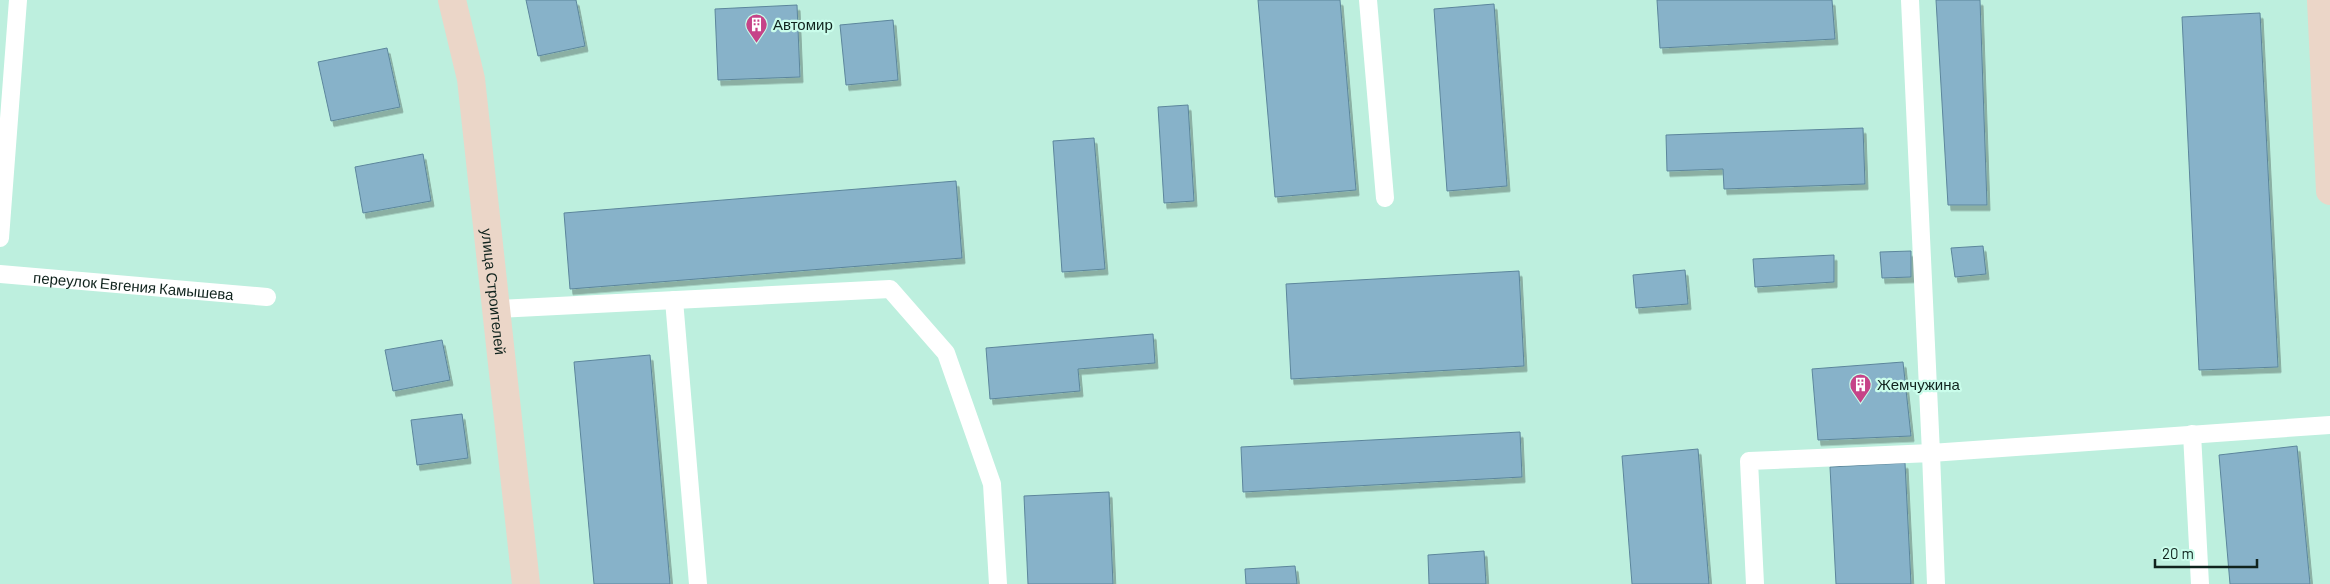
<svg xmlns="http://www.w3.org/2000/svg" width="2330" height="584" viewBox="0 0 2330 584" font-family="Barlow,sans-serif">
	<defs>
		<filter id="shadow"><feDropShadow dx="3" dy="5.5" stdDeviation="0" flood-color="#0004"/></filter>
	</defs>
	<rect width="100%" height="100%" fill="#bdefde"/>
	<g fill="#87b2c9" stroke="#5c869c" filter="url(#shadow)">
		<path d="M526,0H576L585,46L538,56Z"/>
		<path d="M1258,0H1340L1356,190L1275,197Z"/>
		<path d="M1657,0H1832L1835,39L1660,48Z"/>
		<path d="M1936,0H1980L1987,205H1948Z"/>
		<path d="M1494,4L1507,186L1447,191L1434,9Z"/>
		<path d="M797,5L800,77L718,80L715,9Z"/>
		<path d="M2260,13L2278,367L2199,370L2182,17Z"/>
		<path d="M893,20L898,80L846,85L840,25Z"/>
		<path d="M387,48L400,107L331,121L318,62Z"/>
		<path d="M1188,105L1194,201L1164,203L1158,107Z"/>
		<path d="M1863,128L1865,184L1724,189L1723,169L1667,171L1666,135Z"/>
		<path d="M1094,138L1105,269L1062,272L1053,141Z"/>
		<path d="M423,154L431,201L363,213L355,167Z"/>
		<path d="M956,181L962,258L570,289L564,213Z"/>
		<path d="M1983,246L1986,274L1955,277L1951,248Z"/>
		<path d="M1911,251V277L1882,278L1880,252Z"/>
		<path d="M1834,255V282L1755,287L1753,259Z"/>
		<path d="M1685,270L1688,304L1636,308L1633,275Z"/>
		<path d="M1519,271L1524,366L1291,379L1286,284Z"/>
		<path d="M1153,334L1155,363L1078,369L1080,391L990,399L986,348Z"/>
		<path d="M442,340L450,380L393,391L385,350Z"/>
		<path d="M650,355L670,584H594L574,362Z"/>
		<path d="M1903,362L1911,436L1818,440L1812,369Z"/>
		<path d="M462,414L468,458L417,465L411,420Z"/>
		<path d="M1520,432L1522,477L1243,492L1241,447Z"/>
		<path d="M2297,446L2310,584H2230L2219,455Z"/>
		<path d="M1698,449L1709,584H1632L1622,456Z"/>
		<path d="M1905,463L1911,584H1836L1830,467Z"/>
		<path d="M1109,492L1113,584H1028L1024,496Z"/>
		<path d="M1484,551L1486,584H1429L1428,555Z"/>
		<path d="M1295,566L1297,584H1246L1245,569Z"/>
	</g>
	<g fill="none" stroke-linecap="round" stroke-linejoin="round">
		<g stroke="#fff" stroke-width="18">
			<path d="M1368,0L1385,198"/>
			<path d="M1910,0L1931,453L2330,425"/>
			<path d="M0,238L18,0"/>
			<path id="s1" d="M0,274L267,297"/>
			<path d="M674,300L698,584"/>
			<path d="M496,309L890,289L946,353L992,484L998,584"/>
			<path d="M2192,434L2200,584"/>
			<path d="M1755,584L1749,461L1931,453L1936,584"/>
		</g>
		<g stroke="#ebd6c8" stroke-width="28">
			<path id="s2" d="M452,0L471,79L526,584"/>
			<path d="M2321,0L2330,191"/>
		</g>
	</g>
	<defs>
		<symbol id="building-pin" viewBox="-11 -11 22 30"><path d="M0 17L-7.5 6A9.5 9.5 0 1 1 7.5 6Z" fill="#c64388" stroke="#cafdeb"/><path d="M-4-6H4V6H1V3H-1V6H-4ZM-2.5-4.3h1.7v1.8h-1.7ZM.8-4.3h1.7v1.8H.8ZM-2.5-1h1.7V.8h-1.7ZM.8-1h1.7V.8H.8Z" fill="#fff"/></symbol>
	</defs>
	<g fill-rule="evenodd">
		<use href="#building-pin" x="744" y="12" width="25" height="34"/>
		<use href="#building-pin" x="1848" y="372" width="25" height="34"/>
	</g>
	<g text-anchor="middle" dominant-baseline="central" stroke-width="4.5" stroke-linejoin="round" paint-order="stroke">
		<g font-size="15" fill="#10231d" stroke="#cafdeb" text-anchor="start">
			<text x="773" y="24">Автомир</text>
			<text x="1877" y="384">Жемчужина</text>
		</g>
		<g font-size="15" fill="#10231d" stroke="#cafdeb">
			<text stroke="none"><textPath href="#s1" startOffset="134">переулок Евгения Камышева</textPath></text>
			<text stroke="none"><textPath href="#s2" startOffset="295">улица Строителей</textPath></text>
		</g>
	</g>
	<path d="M2155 559v8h102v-8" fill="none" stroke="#10231d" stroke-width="2.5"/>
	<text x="2162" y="559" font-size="15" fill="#10231d" stroke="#cafdeb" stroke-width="4" paint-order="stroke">20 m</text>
</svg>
